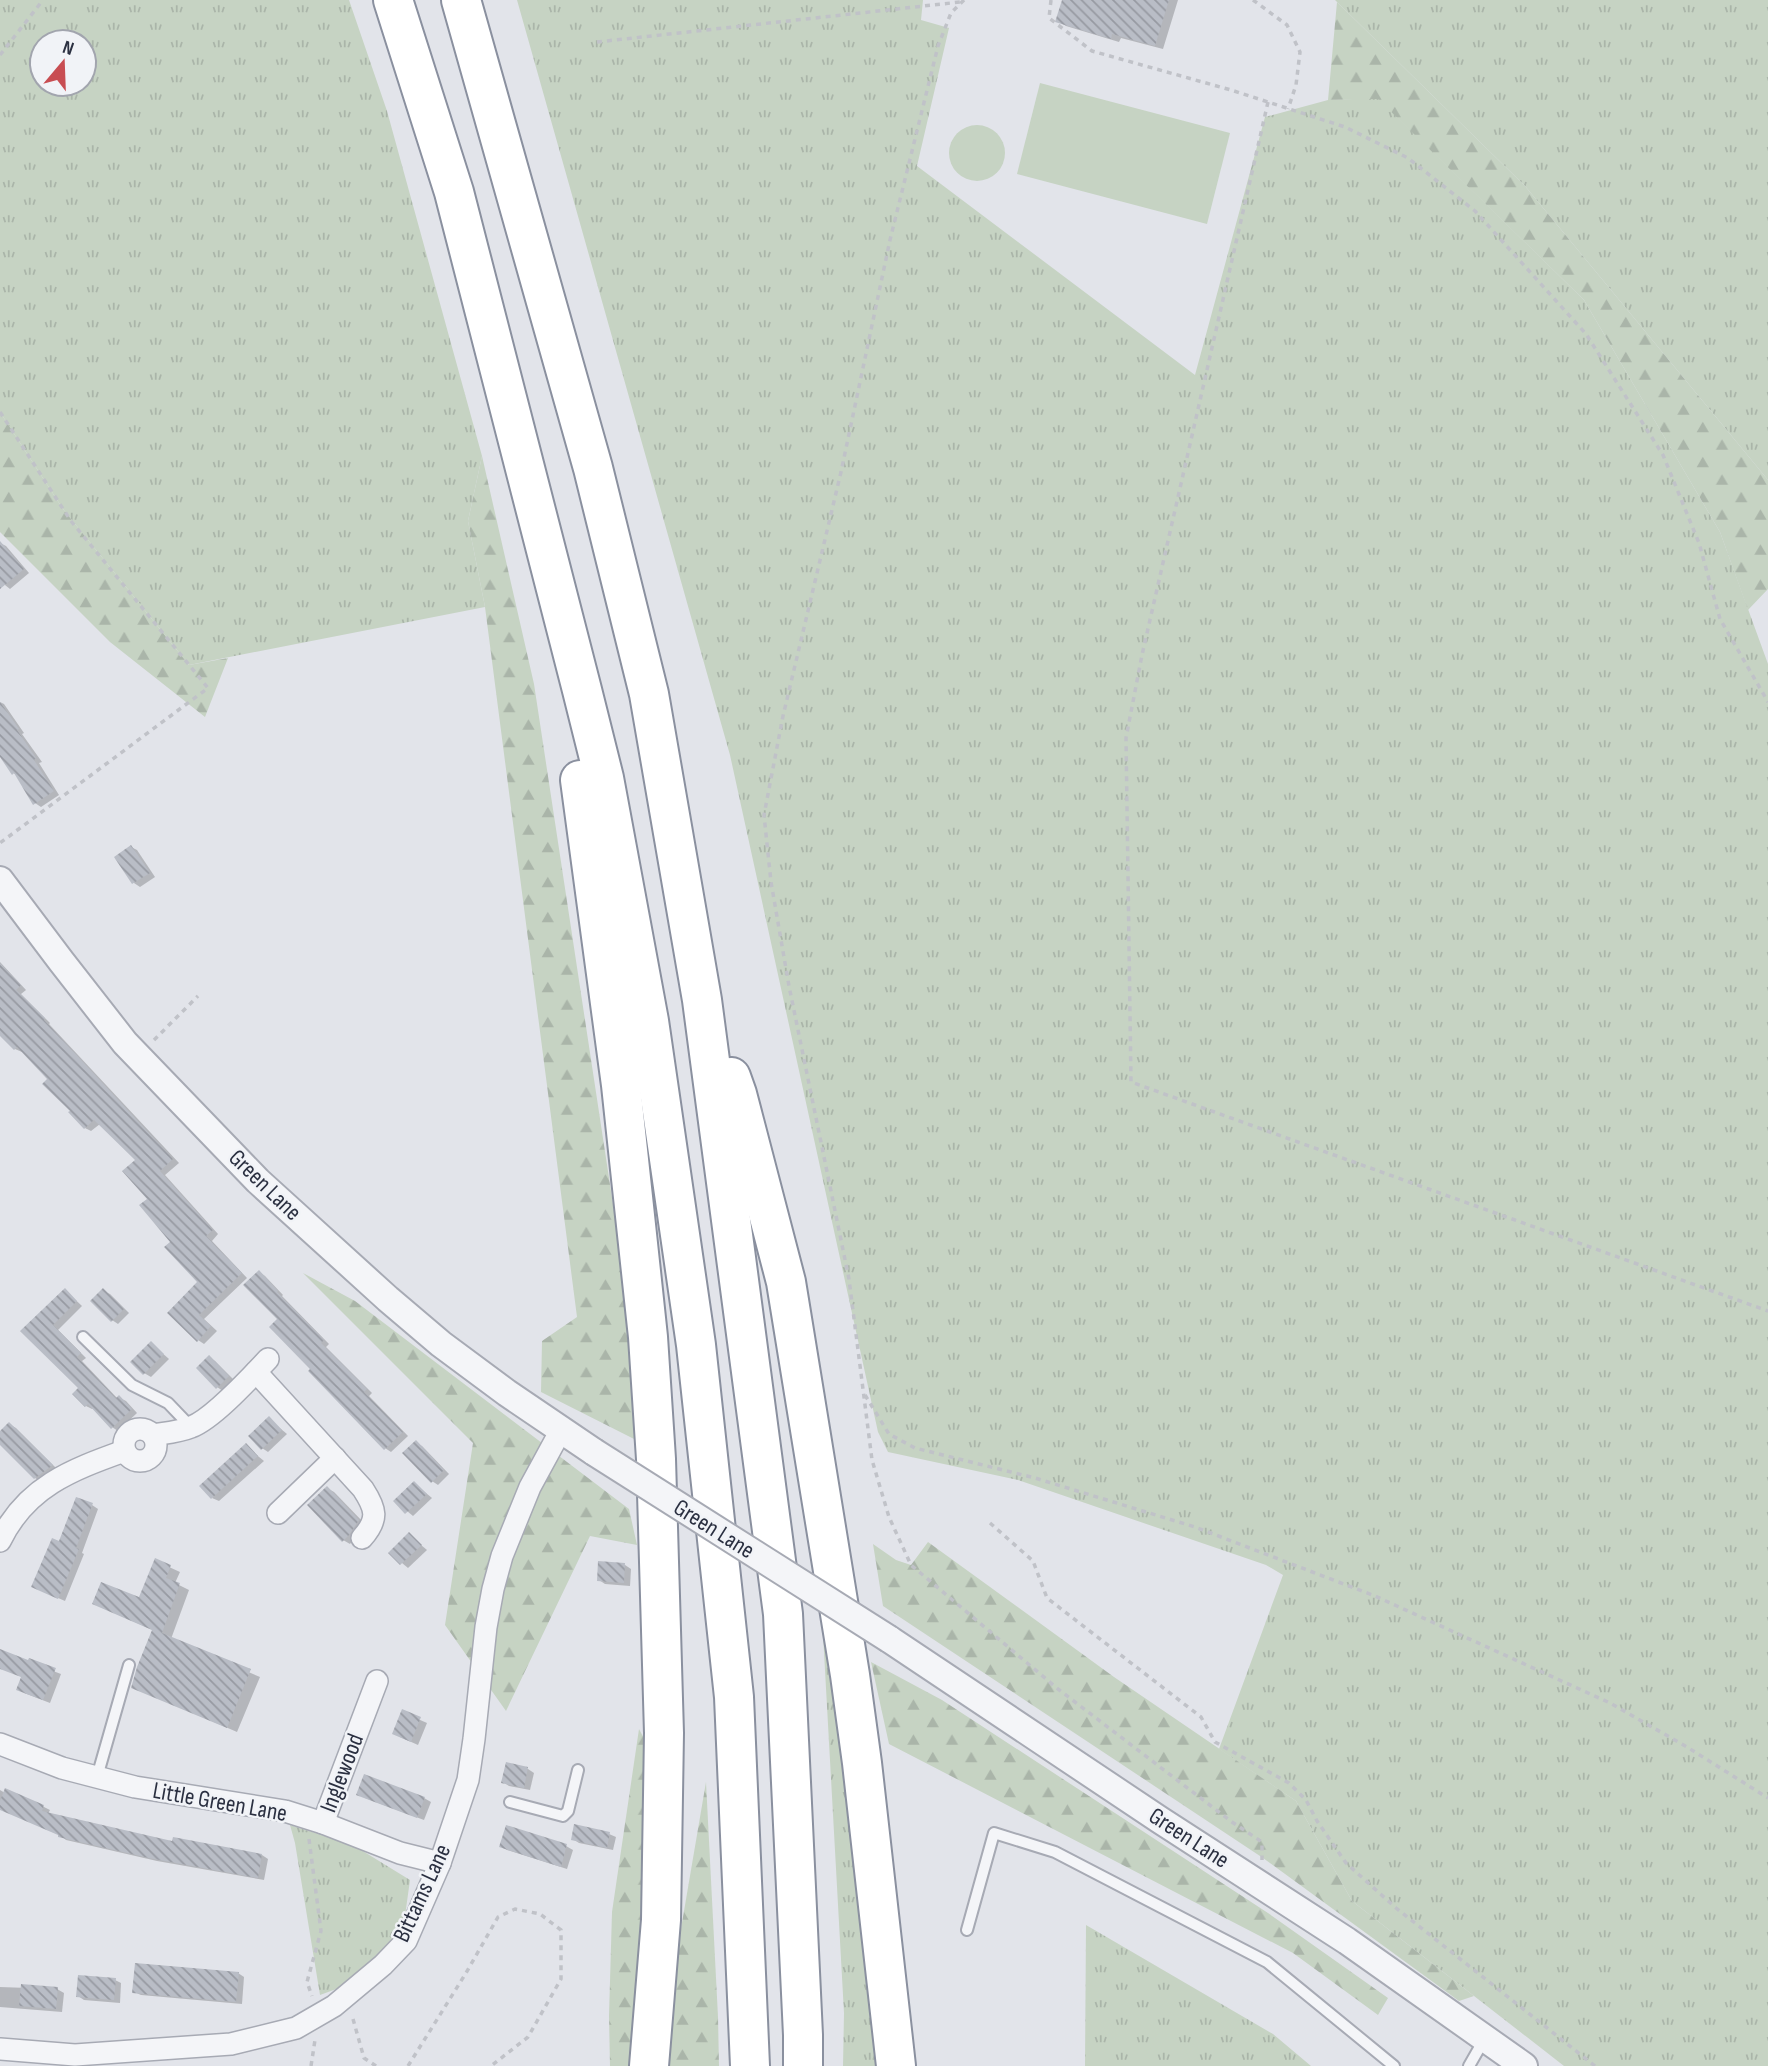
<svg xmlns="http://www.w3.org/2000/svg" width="1768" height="2066" viewBox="0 0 1768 2066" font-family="'Sofia Sans Condensed',sans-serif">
	<defs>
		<pattern id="grass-tufts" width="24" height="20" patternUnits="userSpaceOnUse" patternTransform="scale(1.75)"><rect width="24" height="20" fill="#c6d3c3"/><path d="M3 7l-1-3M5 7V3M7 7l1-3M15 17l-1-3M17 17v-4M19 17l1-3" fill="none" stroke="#aab5a9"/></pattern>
		<pattern id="forest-firs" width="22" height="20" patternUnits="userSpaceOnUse" patternTransform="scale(1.75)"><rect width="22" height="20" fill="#c6d3c3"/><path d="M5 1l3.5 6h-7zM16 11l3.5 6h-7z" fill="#aab5a9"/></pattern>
		<pattern id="building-back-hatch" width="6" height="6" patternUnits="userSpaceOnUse" patternTransform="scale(1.75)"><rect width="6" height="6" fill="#b9bdc6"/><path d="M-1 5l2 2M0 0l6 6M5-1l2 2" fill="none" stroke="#979aa2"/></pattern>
	</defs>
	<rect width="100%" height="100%" fill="#e2e4ea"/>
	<g fill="url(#grass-tufts)" fill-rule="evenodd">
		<path d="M0,0H349L387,111L482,456L468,521L485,607L189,665L63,509L0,412ZM42,42H84V84H42Z"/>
		<path d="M517,0H923L921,20L949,28L917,166L1195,375L1265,117L1328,100L1378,98L1584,300L1720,532L1768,664V2066H1564L1352,1901L1296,1801L1219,1749L1283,1575L1266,1565L1018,1480L888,1452L878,1432L730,755Z"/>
		<path d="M1335,0H1768V480L1525,186Z"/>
		<path d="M823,1634L828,1648L842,1714L878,2066H843L844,2013Z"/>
		<path d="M290,1825L353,1845L410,1880L405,1916L369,1977L320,1995L295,1843Z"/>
		<path d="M1086,1925L1273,2034L1311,2066H1085Z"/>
	</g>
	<g fill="url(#forest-firs)">
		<path d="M1337,2L1525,186L1768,480V589L1748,610L1720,532L1584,300L1378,99L1328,100Z"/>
		<path d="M0,412L63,509L189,665L228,658L205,717L110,642L0,532Z"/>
		<path d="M482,456L534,684L633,1336L638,1441L541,1392L542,1341L577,1317L485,607L468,521Z"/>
		<path d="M303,1273L355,1301L629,1509L637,1545L590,1536L506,1711L445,1625L473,1443Z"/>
		<path d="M928,1542L1114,1677L1296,1801L1352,1901L1474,1996L1459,2001L1263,1858L883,1606L873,1544L896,1560L911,1565Z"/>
		<path d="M871,1662L942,1700L1268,1913L1388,1998L1378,2015L1293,1953L889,1744Z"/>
		<path d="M639,1729L648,1746L641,1970L630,2066H610L609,2016L612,1912Z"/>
		<path d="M706,1782L718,2017L719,2066H665L669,1999Z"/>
	</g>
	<g fill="#c6d3c3">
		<path d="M1040,83L1230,133L1207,224L1017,174Z"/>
		<circle cx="977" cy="153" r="28"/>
	</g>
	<g fill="#0003">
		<path d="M1064,0H1178L1163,49L1121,38L1119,42L1066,26L1058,21Z"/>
		<path d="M0,543L6,546L29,573L10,589L0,581Z"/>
		<path d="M0,702L4,704L24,733L22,734L42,762L39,763L59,795L41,807L35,803L17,775L13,773L0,754Z"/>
		<path d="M131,847L137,850L155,877L140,887L134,883L116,857Z"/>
		<path d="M0,962L26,990L21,994L50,1023L49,1024L179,1163L165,1175L218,1234L212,1241L247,1278L204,1319L217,1331L204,1344L198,1340L200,1282L172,1242L149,1199L137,1160L100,1124L91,1131L85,1128L50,1079L23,1051L22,1052L15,1049L0,1034Z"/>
		<path d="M259,1272L265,1276L283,1295L282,1296L329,1344L326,1347L372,1393L369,1396L408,1436L391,1452L385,1448L312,1369L279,1319Z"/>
		<path d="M65,1290L82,1306L58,1330L86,1358L82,1361L118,1399L120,1398L126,1401L137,1413L118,1431L112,1427L94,1408L92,1409L86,1406L81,1388L23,1331Z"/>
		<path d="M103,1291L110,1294L129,1313L118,1324L112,1320Z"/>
		<path d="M152,1344L169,1359L151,1377L144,1373Z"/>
		<path d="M209,1357L215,1361L234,1380L223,1391L217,1387Z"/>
		<path d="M269,1419L287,1434L268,1452L262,1448Z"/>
		<path d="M9,1424L16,1428L58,1470L42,1482L35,1478L0,1443V1433Z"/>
		<path d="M416,1443L422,1446L449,1474L438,1485L432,1481Z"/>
		<path d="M246,1446L264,1461L219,1501L212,1498Z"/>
		<path d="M414,1483L432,1498L413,1516L395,1501Z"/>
		<path d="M327,1488L334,1492L365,1524L350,1544L343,1540Z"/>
		<path d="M92,1505L98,1509L82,1553L84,1554L65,1601L40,1590Z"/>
		<path d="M409,1535L427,1550L408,1568L390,1553Z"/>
		<path d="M156,1561L180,1572L175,1583L189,1590L171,1639L260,1677L237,1732L133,1687L153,1630L94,1604L140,1600Z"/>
		<path d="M600,1563L625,1565L631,1569L630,1586L605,1584L599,1580Z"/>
		<path d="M0,1651L61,1674L50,1703L24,1693L23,1677L0,1668Z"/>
		<path d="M402,1712L427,1723L418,1745L400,1737Z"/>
		<path d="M508,1764L528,1769L534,1773L530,1790L509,1786L503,1782Z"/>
		<path d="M0,1790L5,1793L6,1791L44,1807L50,1810L48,1814L173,1843L174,1839L262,1855L268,1859L264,1880L157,1861L66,1840L60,1835L0,1809Z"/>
		<path d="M365,1798H424L431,1802L424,1820Z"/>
		<path d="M507,1828L566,1846L573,1850L567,1869L507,1850L501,1847Z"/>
		<path d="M609,1834L616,1837L613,1850L579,1843L573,1839Z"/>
		<path d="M238,1973L244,1977L242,2004L141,1995L134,1992Z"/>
		<path d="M115,1980L121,1983L120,2003L84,2000L78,1996Z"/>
		<path d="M0,1987L57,1989L64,1993L62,2012L0,2007Z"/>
	</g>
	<g fill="url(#building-back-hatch)">
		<path d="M1062,0H1169L1155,46L1112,34L1111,39L1055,22Z"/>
		<path d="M0,541L24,569L0,589Z"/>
		<path d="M0,702L19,729L17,730L36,758L34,760L54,791L33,805L14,773L12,775L0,757Z"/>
		<path d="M131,845L150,873L132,884L114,857Z"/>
		<path d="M0,963L21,985L16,990L45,1018L44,1020L173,1159L160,1171L213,1230L206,1236L242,1273L199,1315L211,1326L197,1342L167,1313L197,1282L164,1247L170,1242L139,1205L147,1199L122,1171L135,1160L94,1120L84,1129L68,1112L70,1111L42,1084L47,1079L17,1047L14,1050L0,1036Z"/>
		<path d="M259,1270L278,1291L277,1292L324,1340L321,1343L367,1389L364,1392L403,1432L384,1450L308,1371L310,1369L269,1327L277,1319L243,1285Z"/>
		<path d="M65,1288L77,1301L53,1325L81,1353L77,1357L116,1398L119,1395L132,1409L111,1429L88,1404L85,1407L72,1394L78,1388L20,1331Z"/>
		<path d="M103,1288L124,1309L111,1322L90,1301Z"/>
		<path d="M151,1341L164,1354L143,1375L130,1362Z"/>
		<path d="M209,1355L229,1376L216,1389L196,1368Z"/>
		<path d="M269,1416L282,1430L261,1450L248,1436Z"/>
		<path d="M9,1422L53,1465L34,1479L0,1445V1431Z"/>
		<path d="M416,1440L444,1470L431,1483L402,1453Z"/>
		<path d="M246,1443L258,1456L211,1499L199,1486Z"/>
		<path d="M414,1481L427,1494L405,1514L393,1501Z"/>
		<path d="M327,1486L359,1520L349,1535L342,1542L307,1505Z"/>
		<path d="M76,1497L93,1503L76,1548L79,1549L58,1599L31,1587L52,1538L59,1541Z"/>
		<path d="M409,1532L422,1545L400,1565L388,1553Z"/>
		<path d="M155,1558L171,1565L166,1578L180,1583L162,1633L251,1669L227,1728L131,1688L137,1667L152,1630L92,1604L101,1582L139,1597Z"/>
		<path d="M598,1561L625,1563L624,1583L597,1581Z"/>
		<path d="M0,1649L28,1660L29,1658L56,1668L43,1700L16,1690L21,1677L0,1669Z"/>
		<path d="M402,1709L421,1717L411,1742L392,1734Z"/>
		<path d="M506,1762L528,1767L524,1788L501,1783Z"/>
		<path d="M364,1774L425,1797L417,1818L356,1795Z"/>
		<path d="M5,1788L44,1805L42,1811L172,1841L173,1837L262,1854L258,1878L149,1858L58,1837V1835L0,1810V1801Z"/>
		<path d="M574,1824L610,1832L607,1848L571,1840Z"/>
		<path d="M506,1825L567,1844L561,1867L499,1847Z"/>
		<path d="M135,1963L239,1972L236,2002L132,1993Z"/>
		<path d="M78,1975L116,1978L114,2000L76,1997Z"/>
		<path d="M21,1984L58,1987L56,2009L19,2006Z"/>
	</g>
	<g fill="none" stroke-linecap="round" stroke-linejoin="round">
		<defs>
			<g id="service">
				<path d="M83,1337L132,1385L168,1403L191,1427"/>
				<path d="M97,1777L129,1665"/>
				<path d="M510,1802L563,1816L568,1811L578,1770"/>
				<path d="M967,1930L994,1833L1055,1852L1267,1962L1394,2066"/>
				<path d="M1469,2066L1485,2038"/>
			</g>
			<g id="minor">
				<path d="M256,1372L363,1489C376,1509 379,1519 362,1538"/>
				<circle cx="140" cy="1445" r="16"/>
				<path d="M153,1435C165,1433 179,1432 191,1427C213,1419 251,1377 268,1359"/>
				<path d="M278,1513L335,1458"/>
				<path d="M0,1541C26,1487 71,1470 124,1451"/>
				<path d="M0,1744L62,1768L135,1787L285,1811L323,1823L400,1853L440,1863"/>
				<path d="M323,1823L377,1681"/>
				<path d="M0,2049L75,2055L231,2044L296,2028L334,2006L383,1965L406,1941L440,1863L468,1780L474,1739L486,1627L493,1589L502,1556L530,1487L561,1430"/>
			</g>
			<g id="tertiary">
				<path d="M0,880L61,961L125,1043L258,1181L388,1299L441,1344L507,1393L594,1452"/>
				<path d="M889,1639L1160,1820L1347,1941L1524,2066"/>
			</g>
			<g id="motorway">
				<path d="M393,0L454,192L582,690L604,778L649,1021L696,1345L734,1697L750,2066"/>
				<path d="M461,0L593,468L649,694L702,1000L783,1614L803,2035V2066"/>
				<path d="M580,780L621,1085L648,1337L656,1459L664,1733L661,1920L649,2066"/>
				<path d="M731,1077L737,1094L786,1282L850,1675L862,1763L896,2066"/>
			</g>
		</defs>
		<use href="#service" stroke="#a7aab4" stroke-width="14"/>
		<use href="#minor" stroke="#a7aab4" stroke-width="24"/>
		<use href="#tertiary" stroke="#a7aab4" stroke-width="30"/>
		<use href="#motorway" stroke="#8a909f" stroke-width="42"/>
		<g stroke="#c0c2c8" stroke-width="3.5" stroke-dasharray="5 5" stroke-linecap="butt">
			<path d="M964,0L951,13L938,46L890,240L841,472L783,716L764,815L771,882L789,986L849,1279L872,1460L889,1517L911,1565L1058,1689L1232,1822L1262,1842V1860"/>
			<path d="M1051,0L1049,18L1092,51L1231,90L1345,127L1408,158L1475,211L1586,334L1663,455L1699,543L1720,619L1768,702"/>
			<path d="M1253,0L1287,25L1300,52L1296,85L1288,109"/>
			<path d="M597,42L960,2"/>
			<path d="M0,55L43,0"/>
			<path d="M1268,102L1142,655L1126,738L1131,1082L1768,1311"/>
			<path d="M0,412L71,521L208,688L0,843"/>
			<path d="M154,1040L198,996"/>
			<path d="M865,1395L889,1434L915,1448L1035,1478L1195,1527L1375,1596L1610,1703L1687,1747L1768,1798"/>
			<path d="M990,1523L1033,1561L1047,1598L1201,1717L1215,1742L1289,1783L1306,1800L1317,1821L1346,1863L1396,1908L1595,2066"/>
			<path d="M309,1839L321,1931L307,1982L312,1996"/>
			<path d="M353,2019L364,2058L376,2066"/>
			<path d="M311,2066L315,2040"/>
			<path d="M408,2066L466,1973L498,1917L515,1909L540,1914L561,1930V1979L528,2037L491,2066"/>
		</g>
		<use href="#service" stroke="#f4f5f8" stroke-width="10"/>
		<use href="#minor" stroke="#f4f5f8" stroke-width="21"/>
		<use href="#tertiary" stroke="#f4f5f8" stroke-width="26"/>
		<use href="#motorway" stroke="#fff" stroke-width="38"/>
		<defs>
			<path id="tertiary-bridge" d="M594,1452L889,1639"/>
		</defs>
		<use href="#tertiary-bridge" stroke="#a7aab4" stroke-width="30" stroke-linecap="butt"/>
		<use href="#tertiary-bridge" stroke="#f4f5f8" stroke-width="26"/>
	</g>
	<g text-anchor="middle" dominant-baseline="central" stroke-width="5" stroke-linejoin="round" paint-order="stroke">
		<g font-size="24" fill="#2b3041" stroke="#f1f3f7">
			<text transform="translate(265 1185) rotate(44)">Green Lane</text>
			<text transform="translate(714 1529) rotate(32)">Green Lane</text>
			<text transform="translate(342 1773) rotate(-69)">Inglewood</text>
			<text transform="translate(220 1802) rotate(10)">Little Green Lane</text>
			<text transform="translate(1189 1838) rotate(33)">Green Lane</text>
			<text transform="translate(422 1893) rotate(-65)">Bittams Lane</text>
		</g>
	</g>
	<g transform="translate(63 63) rotate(19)"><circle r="33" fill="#f1f3f7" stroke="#a2a5ae" stroke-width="2"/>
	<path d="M0-5L12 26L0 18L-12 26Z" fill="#c84d52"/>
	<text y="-10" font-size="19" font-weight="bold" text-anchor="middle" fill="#2b3041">N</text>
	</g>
</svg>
